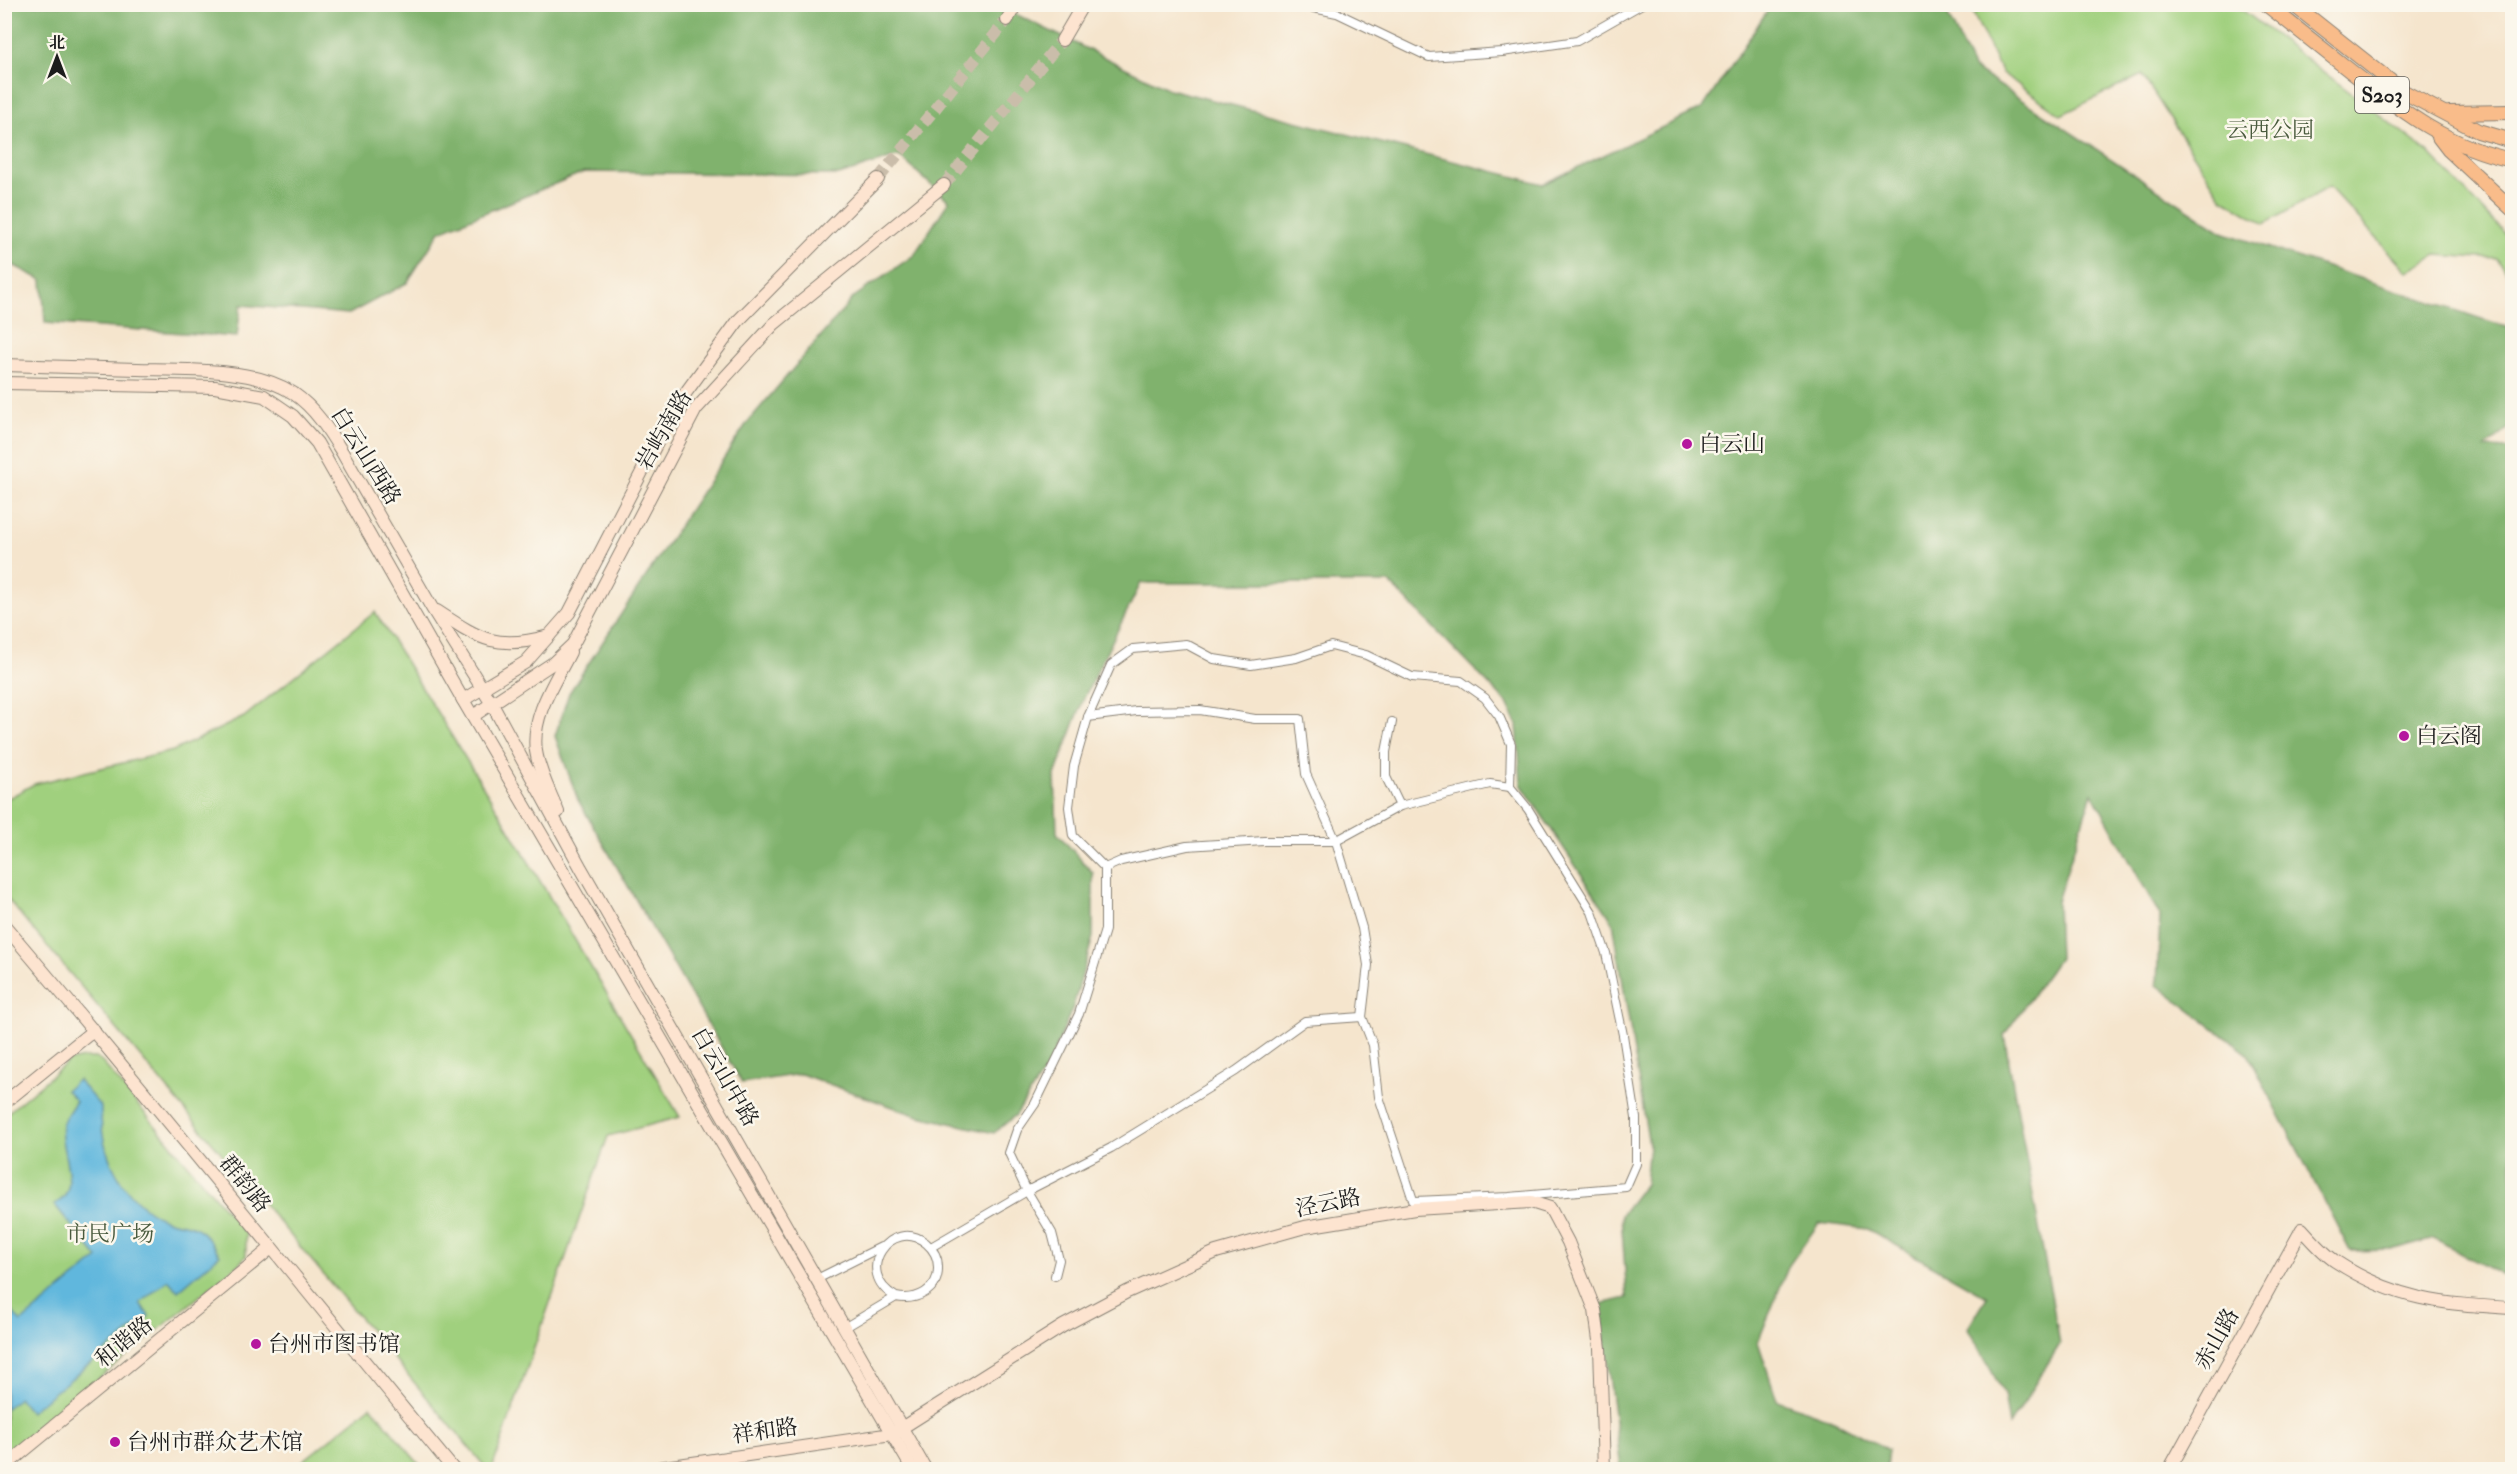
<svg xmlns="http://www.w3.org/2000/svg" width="2517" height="1474" viewBox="0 0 2517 1474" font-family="'IM FELL Double Pica','Noto Serif SC',serif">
	<rect width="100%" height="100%" fill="#fbf7ec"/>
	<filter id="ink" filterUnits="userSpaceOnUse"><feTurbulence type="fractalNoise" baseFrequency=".0167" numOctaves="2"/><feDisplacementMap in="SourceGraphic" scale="12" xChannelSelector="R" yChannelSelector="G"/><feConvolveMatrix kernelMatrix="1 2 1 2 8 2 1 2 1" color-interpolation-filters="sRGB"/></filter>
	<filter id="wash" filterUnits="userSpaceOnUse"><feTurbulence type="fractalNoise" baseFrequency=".008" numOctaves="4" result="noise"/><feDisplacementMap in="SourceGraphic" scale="24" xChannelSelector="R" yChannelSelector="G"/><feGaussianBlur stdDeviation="1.35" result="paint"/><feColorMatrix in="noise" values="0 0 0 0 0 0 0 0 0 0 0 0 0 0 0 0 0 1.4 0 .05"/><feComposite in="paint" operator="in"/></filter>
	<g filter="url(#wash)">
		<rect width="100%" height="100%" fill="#f5e5cd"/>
		<g fill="#a0d07e" stroke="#5e764d" stroke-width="1.5">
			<path d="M1969,5H2236L2428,152L2512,241V280L2497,259L2436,255L2408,272L2329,187L2265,224L2222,198L2142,75L2061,115L2002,73Z"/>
			<path d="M375,612L505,822L680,1117L608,1136L492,1469H487L5,896V800L34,784L173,751L244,717Z"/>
			<path d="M84,1058H96L103,1063L246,1234V1256L239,1264L5,1455V1115L69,1061Z"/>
			<path d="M371,1406L423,1469H293Z"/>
		</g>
		<path fill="#80b26d" stroke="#4e6744" stroke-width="1.5" d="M4,5H1002L1001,7L1169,89L1543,184L1703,108L1771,5H1943L1973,68L2222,232L2512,329V425L2485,448L2512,449V1281L2434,1238L2391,1250L2350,1251L2248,1054L2157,985L2160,916L2092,793L2057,901L2059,958L2004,1035L2060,1344L2009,1425L2004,1394L1968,1328L1987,1297L1868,1229L1819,1223L1789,1265L1758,1342L1777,1400L1832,1420L1888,1450L1886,1469H1621L1600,1304L1627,1298L1621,1215L1645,1184L1649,1145L1613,922L1521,784L1517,724L1507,703L1390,583H1141L1084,698L1055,775L1057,833L1093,873V937L1073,1007L1049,1064L1016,1115L994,1133L915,1115L801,1074L742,1083L578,800L555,736L569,693L747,423L854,297L914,255L949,201L899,156L839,175L584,172L440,231L407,283L349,314L241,305L237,337L45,323L42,280L5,261Z"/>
		<path fill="#60b7dd" stroke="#3e6a7c" stroke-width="1.5" d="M78,1080L101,1107C100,1153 121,1199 164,1219C174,1224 192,1223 200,1230C207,1236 214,1247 220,1255L178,1291L168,1280L140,1303L149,1316L30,1412L19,1398L5,1409V1314L10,1309L21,1322L98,1258L54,1204C85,1192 57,1148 62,1126C64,1117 71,1109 76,1101L66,1090Z"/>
	</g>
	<g filter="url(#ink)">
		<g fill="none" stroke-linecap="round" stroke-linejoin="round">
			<g stroke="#cabdaa" stroke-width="12" stroke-dasharray="12 6" stroke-linecap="butt">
				<path d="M878,179L1007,20"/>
				<path d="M944,185L1062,40"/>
			</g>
			<defs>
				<g id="street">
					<path d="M1295,4L1337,13L1429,57L1502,52L1577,41L1642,4"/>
					<path d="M1088,717L1136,711L1200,710L1255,719H1300L1306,774L1336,841L1362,928L1368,965L1362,1017L1373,1045L1379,1097L1415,1206"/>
					<path d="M1392,722L1386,752V777L1400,806"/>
					<path d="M1105,868L1121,861L1187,846L1264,841H1336L1400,806L1490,784L1510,787"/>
					<path d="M931,1247L1027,1191L1111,1148L1236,1071L1305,1021L1362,1017"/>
					<path d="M1055,1276L1059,1260L1052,1233L1027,1191L1009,1153L1017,1130L1035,1104L1079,1014L1105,930V868L1073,836L1069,807L1074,766L1088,717L1111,665L1133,649L1186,644L1214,659L1251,665L1296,658L1331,646L1366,655L1412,677L1461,681L1485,698L1499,716L1511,744L1510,787L1528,809L1592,912L1606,953L1623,1035L1636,1118V1164L1626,1187L1509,1197L1415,1201"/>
					<path d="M817,1279L881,1247"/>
					<path d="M844,1328L896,1297C916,1301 939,1291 938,1267C938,1258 933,1249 926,1243C892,1216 851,1272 896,1297"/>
				</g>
				<g id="secondary">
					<path d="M1007,20L1016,4"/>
					<path d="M1062,40L1083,4"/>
					<path d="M4,365C49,366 93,368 137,369C182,370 254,367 293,393C315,408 328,429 342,452L432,608L492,704L581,868L926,1470"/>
					<path d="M4,383L215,387L264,396L293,416L317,443L463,700L913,1470"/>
					<path d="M437,611C480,639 496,651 549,636"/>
					<path d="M463,700L526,662L569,613L676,406L738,321L878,179"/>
					<path d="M473,716L553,663L573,644L696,409L774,324L944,185"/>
					<path d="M558,812C550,792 539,772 536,751C531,716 555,682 570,652"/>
					<path d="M4,925C157,1104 303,1288 454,1470"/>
					<path d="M4,1103L94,1030"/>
					<path d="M4,1467L270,1249"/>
					<path d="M644,1470L892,1434L1063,1326L1127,1292L1216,1252L1305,1227L1415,1209L1531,1202L1550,1208L1568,1242L1595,1310L1600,1348L1604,1470"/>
					<path d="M2169,1470L2302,1229C2312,1240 2323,1253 2335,1261C2396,1301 2443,1304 2512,1308"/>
				</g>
				<g id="primary">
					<path d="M2266,4C2295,27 2324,50 2353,73C2403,112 2448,147 2512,160"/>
					<path d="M2293,4L2404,92L2478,131L2512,141"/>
					<path d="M2449,113L2512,112"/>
					<path d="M2439,137L2449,150L2512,209"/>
				</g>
			</defs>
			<use href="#street" stroke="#888074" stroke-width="10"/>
			<use href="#secondary" stroke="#888074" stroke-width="14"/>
			<use href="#primary" stroke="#888074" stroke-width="16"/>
			<use href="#street" stroke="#fff" stroke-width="8"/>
			<use href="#secondary" stroke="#fde4d0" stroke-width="12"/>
			<use href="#primary" stroke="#f9bc8a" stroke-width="14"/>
		</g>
	</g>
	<g fill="#b5179e" stroke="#fbf7ec" stroke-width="2">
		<circle cx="1687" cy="444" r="6"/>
		<circle cx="2404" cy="736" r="6"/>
		<circle cx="256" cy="1344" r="6"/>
		<circle cx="115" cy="1442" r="6"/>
	</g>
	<g text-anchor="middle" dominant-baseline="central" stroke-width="5" stroke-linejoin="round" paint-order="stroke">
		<rect fill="#fbf7ec" stroke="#5f5e5a" stroke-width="1.5" x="2355" y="77" width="54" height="36" rx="4.5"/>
		<g font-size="21" font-weight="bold" fill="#1c1c1c">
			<text x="2382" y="95">S203</text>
		</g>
		<g font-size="22" fill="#4a5b3e" stroke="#fbf7ec">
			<text x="2270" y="130">云西公园</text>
			<text x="110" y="1234">市民广场</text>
		</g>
		<g font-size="22" fill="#1c1c1c" stroke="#fbf7ec">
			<text transform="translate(664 430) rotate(-60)">岩屿南路</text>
			<text transform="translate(366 456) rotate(58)">白云山西路</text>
			<text transform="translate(725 1077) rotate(60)">白云山中路</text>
			<text transform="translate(245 1184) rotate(51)">群韵路</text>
			<text transform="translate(1328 1203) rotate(-11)">泾云路</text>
			<text transform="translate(2217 1339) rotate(-61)">赤山路</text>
			<text transform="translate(124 1342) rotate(-39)">和谐路</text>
			<text transform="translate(765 1431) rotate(-8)">祥和路</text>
		</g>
		<g font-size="22" fill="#1c1c1c" stroke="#fbf7ec" text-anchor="start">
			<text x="1699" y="444">白云山</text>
			<text x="2416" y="736">白云阁</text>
			<text x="268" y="1344">台州市图书馆</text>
			<text x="127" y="1442">台州市群众艺术馆</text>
		</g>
	</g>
	<rect width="2517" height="1474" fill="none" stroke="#fbf7ec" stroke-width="24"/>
	<g transform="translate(57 57)" stroke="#fbf7ec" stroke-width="4.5" paint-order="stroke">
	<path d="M0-4.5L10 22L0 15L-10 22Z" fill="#1c1c1c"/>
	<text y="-9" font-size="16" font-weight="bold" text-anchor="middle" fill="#1c1c1c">北</text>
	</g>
</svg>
